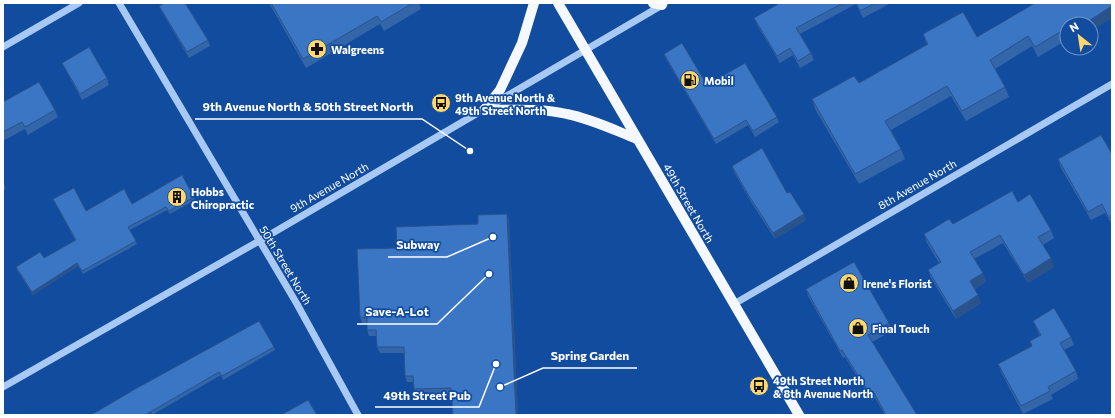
<svg xmlns="http://www.w3.org/2000/svg" width="1115" height="418" viewBox="0 0 1115 418" font-family="Commissioner,sans-serif">
	<rect width="100%" height="100%" fill="#124c9e"/>
	<g fill="none" stroke-linecap="round" stroke-linejoin="round">
		<g stroke="#a8c9f4" stroke-width="7">
			<path d="M119,3L297,304L358,415"/>
			<path d="M3,47L79,3"/>
			<path d="M734,304L1112,84"/>
			<path d="M3,387L259,241L664,4"/>
		</g>
		<g stroke="#f5f9ff" stroke-width="10">
			<path d="M558,3L799,415"/>
			<path d="M653,3L662,5"/>
			<path d="M484,110C511,110 541,108 567,114C592,119 614,130 637,139"/>
			<path d="M484,110L500,90L522,43L534,3"/>
		</g>
	</g>
	<g fill="#3365a9">
		<path d="M269,3H419L421,9L384,31L380,24L306,68Z"/>
		<path d="M780,3H891L863,18L856,4L800,34L811,53L814,60L800,68L793,55L780,63L757,25L754,18Z"/>
		<path d="M1112,3L1091,24H1067V40L1038,57L1032,46L995,69L1005,87L1009,97L966,121L951,96L891,130L901,149L905,159L859,184L815,109L812,99L859,83L927,45L923,34L977,37Z"/>
		<path d="M159,6L208,40L210,46L189,58L162,12Z"/>
		<path d="M664,54L707,85L777,117L779,122L755,137L748,125L716,144L666,59Z"/>
		<path d="M62,63L107,78L109,85L82,100L65,69Z"/>
		<path d="M3,102L55,110L58,117L28,135L25,129L3,141Z"/>
		<path d="M1112,154V225L1105,213L1091,220L1061,168L1058,159Z"/>
		<path d="M732,166L787,193L806,220L775,239L751,202L734,172Z"/>
		<path d="M3,182L6,189L3,190Z"/>
		<path d="M194,197L195,200L170,214L167,210L130,230L137,244L83,274L78,266L33,295L17,270L16,267L44,258L75,240L55,202L53,199L86,211L132,204Z"/>
		<path d="M507,214L509,220L518,415H453L452,394L416,395L414,389L413,382H407L405,376L404,353H380L377,347V336H369L367,330V324L362,323L360,317L397,248L478,224Z"/>
		<path d="M953,224L1051,230L1054,238L1043,245L1054,267L1028,283L1003,243L974,259L986,282L975,289L981,303L956,319L931,278L928,270L939,263L927,243L924,234Z"/>
		<path d="M806,289L889,323L892,331L872,342L917,415H885L875,398L872,401L845,357L843,358L808,296Z"/>
		<path d="M1033,321L1071,337L1074,345L1064,350L1076,371L1078,379L1051,395L1053,399L1023,414L1001,372L998,364L1032,346L1030,341L1040,336L1036,328Z"/>
		<path d="M274,347L275,350L223,380L221,375L152,415H91Z"/>
	</g>
	<g fill="#29538a">
		<path d="M1112,6V18L1091,31V24H1084Z"/>
		<path d="M507,214L509,220L518,415H516Z"/>
		<path d="M804,214L806,220L775,239L773,233Z"/>
		<path d="M1051,258L1054,267L1028,283L1024,275Z"/>
		<path d="M77,263L78,266L33,295L32,292Z"/>
		<path d="M983,273L986,282L973,290L970,281Z"/>
		<path d="M978,295L981,303L956,319L953,311Z"/>
		<path d="M151,411L152,415H145Z"/>
	</g>
	<g fill="#3b76c5" stroke="#29538a">
		<path d="M165,3H185L208,40L187,52L159,6Z"/>
		<path d="M271,3H413L381,22L377,16L303,59Z"/>
		<path d="M780,3H843L796,28L811,53L798,61L790,48L777,56L754,18Z"/>
		<path d="M856,3H875L860,11Z"/>
		<path d="M1035,3H1112V6L1084,24L1081,19L1073,24H1067V28L1035,47L1028,36L990,60L1005,87L962,111L947,86L885,121L901,149L855,174L812,99L854,76L859,83L928,44L923,34L963,12L977,37Z"/>
		<path d="M682,43L707,85L745,63L777,117L753,131L746,120L714,139L664,54Z"/>
		<path d="M89,47L107,78L80,94L62,63Z"/>
		<path d="M39,82L55,110L25,127L22,122L3,132V102Z"/>
		<path d="M1101,135L1112,154V216L1109,218L1102,204L1088,212L1058,159Z"/>
		<path d="M762,148L787,193L790,192L804,214L773,233L749,196L732,166Z"/>
		<path d="M182,175L194,197L169,211L166,207L128,227L136,241L82,271L77,263L32,292L16,267L40,252L44,258L76,240L53,199L74,188L86,211L124,189L132,204Z"/>
		<path d="M1012,191L1018,202L1030,194L1051,230L1038,237L1051,258L1024,275L1000,235L970,252L983,273L970,281L978,295L953,311L928,270L941,262L924,234L949,219L953,224Z"/>
		<path d="M507,214L516,415H453L451,388L414,389L413,376H405L404,347H377L376,330H367V318L360,317L357,249L397,248L396,227L478,224V215Z"/>
		<path d="M854,262L889,323L868,335L917,415H886L873,391L869,393L842,350L840,351L806,289Z"/>
		<path d="M1054,308L1071,337L1060,343L1076,371L1048,387L1050,391L1021,406L998,364L1032,346L1030,341L1041,335L1033,321Z"/>
		<path d="M259,321L274,347L222,376L219,372L145,415H91L137,388Z"/>
		<path d="M308,400L317,415H283V414Z"/>
	</g>
	<defs>
		<symbol id="pharmacy-disc" viewBox="-11 -11 22 22"><circle r="9.5" fill="#ffd76b" stroke="#124c9e"/><path d="M-2-6h4v4h4v4h-4v4h-4v-4h-4v-4h4Z" fill="#111"/></symbol>
		<symbol id="fuel-disc" viewBox="-11 -11 22 22"><circle r="9.5" fill="#ffd76b" stroke="#124c9e"/><path d="M-5.5-6h7V0h2V4h1.3V-2.5L3-4.5l.8-.8L6-3V5H2.5V1h-1V6h-7ZM-4.2-4.7v3.2H.2V-4.7Z" fill="#111"/></symbol>
		<symbol id="bus-disc" viewBox="-11 -11 22 22"><circle r="9.5" fill="#ffd76b" stroke="#124c9e"/><path d="M-5-6H5V4H4V6H2V4H-2V6H-4V4H-5ZM-3.5-4V0h7V-4ZM-3.5 1.2v1.5H-2V1.2ZM2 1.2v1.5H3.5V1.2Z" fill="#111"/></symbol>
		<symbol id="building-disc" viewBox="-11 -11 22 22"><circle r="9.5" fill="#ffd76b" stroke="#124c9e"/><path d="M-4-6H4V6H1V3H-1V6H-4ZM-2.5-4.3h1.7v1.8h-1.7ZM.8-4.3h1.7v1.8H.8ZM-2.5-1h1.7V.8h-1.7ZM.8-1h1.7V.8H.8Z" fill="#111"/></symbol>
		<symbol id="shop-disc" viewBox="-11 -11 22 22"><circle r="9.5" fill="#ffd76b" stroke="#124c9e"/><path d="M-5-2.5h2.3a2.7 3.5 0 0 1 5.4 0H5L5.5 6h-11ZM-1.5-2.5h3a1.5 2.3 0 0 0-3 0Z" fill="#111"/></symbol>
	</defs>
	<g fill-rule="evenodd">
		<use href="#pharmacy-disc" x="306" y="38" width="22" height="22"/>
		<use href="#fuel-disc" x="679" y="69" width="22" height="22"/>
		<use href="#bus-disc" x="430" y="92" width="22" height="22"/>
		<use href="#building-disc" x="166" y="186" width="22" height="22"/>
		<use href="#shop-disc" x="838" y="272" width="22" height="22"/>
		<use href="#shop-disc" x="847" y="317" width="22" height="22"/>
		<use href="#bus-disc" x="748" y="375" width="22" height="22"/>
	</g>
	<g text-anchor="middle" dominant-baseline="central" stroke-width="3.5" stroke-linejoin="round" paint-order="stroke">
		<g font-size="11" font-weight="bold" fill="#fff" stroke="#124c9e" text-anchor="start">
			<text x="331" y="49">Walgreens</text>
			<text x="704" y="80">Mobil</text>
			<text x="455" y="97">9th Avenue North &amp;<tspan x="455" dy="13">49th Street North</tspan></text>
			<text x="191" y="191">Hobbs<tspan x="191" dy="13">Chiropractic</tspan></text>
			<text x="863" y="283">Irene's Florist</text>
			<text x="872" y="328">Final Touch</text>
			<text x="773" y="380">49th Street North<tspan x="773" dy="13">&amp; 8th Avenue North</tspan></text>
		</g>
		<g font-size="11" fill="#fff" stroke="#124c9e">
			<text transform="translate(917 184) rotate(-30)">8th Avenue North</text>
			<text transform="translate(329 187) rotate(-30)">9th Avenue North</text>
			<text transform="translate(689 203) rotate(60)">49th Street North</text>
			<text transform="translate(286 265) rotate(59)">50th Street North</text>
		</g>
	</g>
	<path fill="none" stroke="#fff" stroke-width="1.5" d="M470 151L422 119H195M493 237L447 257H388M489 274L437 324H357M500 387L543 368H637M496 364L479 407H375"/>
	<g fill="#fff" stroke="#124c9e" stroke-width="1.5">
		<circle cx="470" cy="151" r="4"/>
		<circle cx="493" cy="237" r="4"/>
		<circle cx="489" cy="274" r="4"/>
		<circle cx="500" cy="387" r="4"/>
		<circle cx="496" cy="364" r="4"/>
	</g>
	<g font-size="12" text-anchor="middle" font-weight="bold" fill="#fff" stroke="#124c9e" stroke-width="3.5" stroke-linejoin="round" paint-order="stroke">
		<text x="308" y="111">9th Avenue North &amp; 50th Street North</text>
		<text x="418" y="249">Subway</text>
		<text x="397" y="316">Save-A-Lot</text>
		<text x="590" y="360">Spring Garden</text>
		<text x="427" y="400">49th Street Pub</text>
	</g>
	<rect width="1115" height="418" fill="none" stroke="#ffffff" stroke-width="8"/>
	<g transform="translate(1079 36) rotate(330)"><circle r="19" fill="#124c9e" stroke="#7194c5"/>
	<path d="M0-3L7 15L0 10L-7 15Z" fill="#ffd76b"/>
	<text y="-6" font-size="11" font-weight="bold" text-anchor="middle" fill="#ffffff">N</text>
	</g>
</svg>
